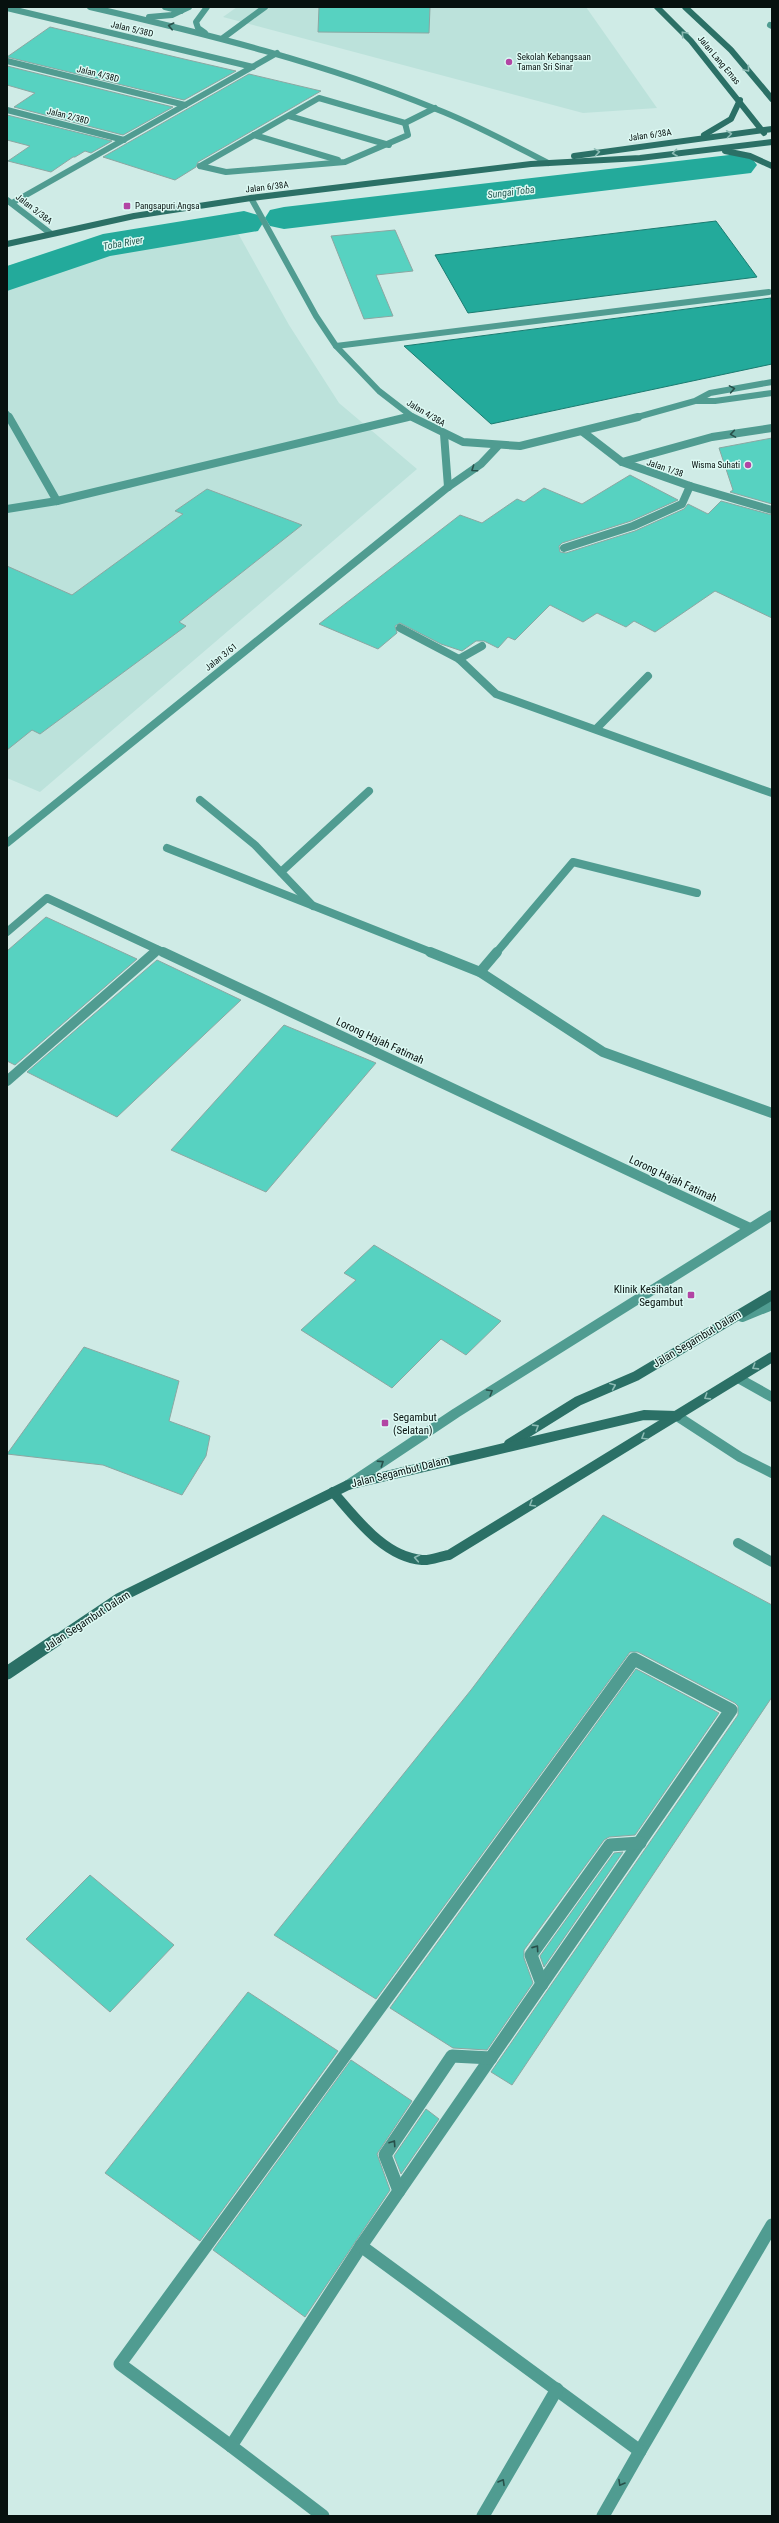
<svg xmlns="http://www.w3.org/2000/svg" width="779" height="2523" viewBox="0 0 779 2523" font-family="'Roboto Condensed',sans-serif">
	<rect width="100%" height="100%" fill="#cfebe6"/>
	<g fill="#bce2db">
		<path d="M237,7H586L657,108L583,113L223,17Z"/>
		<path d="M229,225L239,235L289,325L339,403L417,469L40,792L7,778V282L104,247Z"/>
	</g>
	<g fill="#23aa9b" stroke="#1b7c71">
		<path d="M716,221L757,277L468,313L435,255Z"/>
		<path d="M771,298L772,364L491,424L404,346Z"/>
	</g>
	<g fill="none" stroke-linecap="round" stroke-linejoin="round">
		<g fill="#23aa9b" fill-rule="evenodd">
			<path d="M738,154L751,157L757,165L751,173L284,229L270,226L265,218L270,210L284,207Z"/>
			<path d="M244,211L258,215L263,223L258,231L110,256L7,291V266L103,234Z"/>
		</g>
	</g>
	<g fill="#57d2c1" stroke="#8ba7a2">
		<path d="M319,7H430L429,33L318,32Z"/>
		<path d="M50,27L184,59L236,71L184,100L7,57Z"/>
		<path d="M7,66L173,107L123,135L14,107L35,93L7,85Z"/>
		<path d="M249,74L321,91L198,162L196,167L175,180L103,157Z"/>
		<path d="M7,115L112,141L91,153L85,151L75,157H73L51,172L8,161L30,146L7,140Z"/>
		<path d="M395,230L413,271L376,275L393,316L364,319L331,236Z"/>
		<path d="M772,438V504L730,492L733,490L719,448Z"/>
		<path d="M630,475L678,500L631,521L562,543L559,546L560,552L566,553L635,531L684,509L688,504L708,514L721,501L772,515V618L715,591L655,632L634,621L626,627L597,613L583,622L550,605L515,640L508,637L498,648L484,641H476L462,651L441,644L400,623L395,626L397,633L378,649L319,624L460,515L482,523L517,499L524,502L544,488L582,504Z"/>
		<path d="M207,489L302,525L179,622L186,626L40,734L32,730L7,750V566L72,595L183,514L175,511Z"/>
		<path d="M46,917L137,959L15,1065L7,1061V951Z"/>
		<path d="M157,960L241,1000L117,1117L27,1072Z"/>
		<path d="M284,1025L376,1063L266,1192L171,1150Z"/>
		<path d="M374,1245L501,1321L466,1355L441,1339L392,1388L301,1330L356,1280L344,1273Z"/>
		<path d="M84,1347L179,1381L169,1421L210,1436L206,1456L182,1495L103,1465L7,1454Z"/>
		<path d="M603,1515L772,1605V1697L512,2085L491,2072L738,1715V1706L735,1703L638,1652H630L376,1999L274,1935L471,1690Z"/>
		<path d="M636,1669L719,1713L635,1835L609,1837L604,1840L524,1950V1958L533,1983L487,2050L453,2048L390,2008Z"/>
		<path d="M623,1852L544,1967L540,1956L614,1853Z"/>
		<path d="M90,1875L174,1945L110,2012L26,1939Z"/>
		<path d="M248,1992L338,2051L200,2241L105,2173Z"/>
		<path d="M351,2060L412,2101L377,2154L390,2190L305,2317L213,2250Z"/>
		<path d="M426,2109L439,2119L401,2174L394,2156Z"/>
	</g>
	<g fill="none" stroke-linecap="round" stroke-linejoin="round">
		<g stroke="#509c91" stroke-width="6">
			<path d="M223,38L265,7"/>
			<path d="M289,116L389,145"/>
			<path d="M254,135L338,160"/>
			<path d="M200,166L319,98L405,123L435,108"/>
			<path d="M200,166L226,172L345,162L408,135L405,123"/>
			<path d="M336,346L769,292"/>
			<path d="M7,414L9,418"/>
			<path d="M404,418L411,416"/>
		</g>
		<g stroke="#509c91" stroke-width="8">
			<path d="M9,417L57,501"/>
			<path d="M7,509L57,501L408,417"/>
			<path d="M564,548L633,526L682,504L690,486"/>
			<path d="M459,659L482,646"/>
			<path d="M596,729L648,676"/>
			<path d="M200,800L255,845L313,906"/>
			<path d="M281,872L369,791"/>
			<path d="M154,953L158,950"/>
		</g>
		<g stroke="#509c91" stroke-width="10">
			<path d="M7,1081L155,952"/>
			<path d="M742,1317L772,1305"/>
			<path d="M738,1378L772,1397"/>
			<path d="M677,1416L740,1457L772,1473"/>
			<path d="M738,1543L772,1562"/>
		</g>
		<g stroke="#509c91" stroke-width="13">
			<path d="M634,1659L731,1710L361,2246L231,2446L120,2364Z"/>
			<path d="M542,1984L531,1955L610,1845L640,1843"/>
			<path d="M399,2191L385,2155L452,2056L491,2058"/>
			<path d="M361,2246L640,2451L772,2225"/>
			<path d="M231,2446L323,2516"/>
			<path d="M483,2516L557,2389"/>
			<path d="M603,2516L640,2451"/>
		</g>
		<g stroke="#509c91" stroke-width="6">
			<path d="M90,7C207,34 324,63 436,109C475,124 511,144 548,163"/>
			<path d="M165,7L181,11"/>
			<path d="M7,8L253,67"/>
			<path d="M149,17L172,15L189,7"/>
			<path d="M770,25L772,26"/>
			<path d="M205,33L198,28L196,22L207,7"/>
			<path d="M7,61L185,105"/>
			<path d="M7,110L124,140"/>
			<path d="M251,198L316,316L336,346L379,391L414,418"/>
			<path d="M7,200L50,233"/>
			<path d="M12,203L277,53"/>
			<path d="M697,401H715L772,393"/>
			<path d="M634,418L695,401L710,393L772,382"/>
		</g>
		<g stroke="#509c91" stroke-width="8">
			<path d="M412,417L463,442L520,446L638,417"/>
			<path d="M583,432L622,462L690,486L772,510"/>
			<path d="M444,434L448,487"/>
			<path d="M622,462L712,437L772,428"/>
			<path d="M400,628L459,659L496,694L772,793"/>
			<path d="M7,843L448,487L481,464L497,447"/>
			<path d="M167,848L433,953"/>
			<path d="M7,932L47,898L165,953"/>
			<path d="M496,953L573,862L697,893"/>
		</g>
		<g stroke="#509c91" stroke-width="10">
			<path d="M163,952L750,1228"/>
			<path d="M430,952L480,972L603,1052L772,1113"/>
			<path d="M480,972L497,952"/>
			<path d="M348,1485L456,1413L772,1215"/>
		</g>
		<g stroke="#2b7066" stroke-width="6">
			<path d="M657,7L691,41L764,133"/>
			<path d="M685,7L731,50L772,99"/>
			<path d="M704,135L731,119L740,100"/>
			<path d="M725,151L750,156L772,166"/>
			<path d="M574,156L772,129"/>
			<path d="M7,244L134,216L251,198L531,164L640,158L772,142"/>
		</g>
		<g stroke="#2b7066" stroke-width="10">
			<path d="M509,1444L578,1401L636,1376L772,1295"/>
			<path d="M333,1492C356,1518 384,1557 422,1560C431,1561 440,1556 449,1555L772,1357"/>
			<path d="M55,1641L119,1598L348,1485L644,1415L677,1416"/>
		</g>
		<path stroke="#2b7066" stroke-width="13" d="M7,1673L56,1640"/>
	</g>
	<defs><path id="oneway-chevron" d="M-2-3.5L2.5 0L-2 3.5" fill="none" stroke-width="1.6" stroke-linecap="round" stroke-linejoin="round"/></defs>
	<g stroke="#28504a">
		<use href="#oneway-chevron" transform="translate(171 26) rotate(-167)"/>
		<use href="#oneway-chevron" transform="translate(732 389) rotate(-10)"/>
		<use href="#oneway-chevron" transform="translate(733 434) rotate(171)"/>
		<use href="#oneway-chevron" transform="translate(474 469) rotate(145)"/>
		<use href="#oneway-chevron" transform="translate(490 1392) rotate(-31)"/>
		<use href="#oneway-chevron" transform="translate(381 1463) rotate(-34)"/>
		<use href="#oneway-chevron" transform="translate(536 1948) rotate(-55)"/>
		<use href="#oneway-chevron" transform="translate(393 2143) rotate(-56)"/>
		<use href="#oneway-chevron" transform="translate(502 2482) rotate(-60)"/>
		<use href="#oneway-chevron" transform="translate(621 2483) rotate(120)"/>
	</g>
	<g stroke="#8cbbb4">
		<use href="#oneway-chevron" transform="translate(684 34) rotate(-133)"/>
		<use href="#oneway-chevron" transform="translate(747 69) rotate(50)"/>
		<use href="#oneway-chevron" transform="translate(729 134) rotate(-7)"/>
		<use href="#oneway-chevron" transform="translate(597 152) rotate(-9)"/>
		<use href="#oneway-chevron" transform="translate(675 153) rotate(173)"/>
		<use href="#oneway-chevron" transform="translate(755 1367) rotate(148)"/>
		<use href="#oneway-chevron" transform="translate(613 1386) rotate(-23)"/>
		<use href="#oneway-chevron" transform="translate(707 1397) rotate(148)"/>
		<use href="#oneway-chevron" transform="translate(536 1427) rotate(-32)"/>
		<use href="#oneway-chevron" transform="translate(644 1437) rotate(149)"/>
		<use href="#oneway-chevron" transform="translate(532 1504) rotate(149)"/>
		<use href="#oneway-chevron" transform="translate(417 1558) rotate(-169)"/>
	</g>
	<g fill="#b245a4" stroke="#dcf9f3" stroke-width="1.5">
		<circle cx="509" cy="62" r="4"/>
		<rect x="123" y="202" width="8" height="8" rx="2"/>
		<circle cx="748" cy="465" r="4"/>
		<rect x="687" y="1291" width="8" height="8" rx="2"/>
		<rect x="381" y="1419" width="8" height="8" rx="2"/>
	</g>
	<g text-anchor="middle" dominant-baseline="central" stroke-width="3" stroke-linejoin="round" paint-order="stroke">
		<g font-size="9" fill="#07110f" stroke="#dcf9f3">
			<text transform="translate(132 29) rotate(13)">Jalan 5/38D</text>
			<text transform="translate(719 60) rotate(50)">Jalan Lang Emas</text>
			<text transform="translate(98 74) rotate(14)">Jalan 4/38D</text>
			<text transform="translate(68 116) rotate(14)">Jalan 2/38D</text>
			<text transform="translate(650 135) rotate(-8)">Jalan 6/38A</text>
			<text transform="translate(267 187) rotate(-7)">Jalan 6/38A</text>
			<text transform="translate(34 209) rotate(38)">Jalan 3/38A</text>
			<text transform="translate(426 413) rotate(31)">Jalan 4/38A</text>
			<text transform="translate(665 468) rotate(19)">Jalan 1/38</text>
			<text transform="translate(221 657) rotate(-39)">Jalan 3/61</text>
		</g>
		<g font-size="9" fill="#07110f" stroke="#dcf9f3" text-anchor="start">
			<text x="517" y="57">Sekolah Kebangsaan<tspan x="517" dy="10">Taman Sri Sinar</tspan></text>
			<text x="135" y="206">Pangsapuri Angsa</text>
			<text x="740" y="465" text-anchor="end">Wisma Suhati</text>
		</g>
		<g font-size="10" font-style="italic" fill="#265952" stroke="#dcf9f3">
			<text transform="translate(511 192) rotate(-7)">Sungai Toba</text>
			<text transform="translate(123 243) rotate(-10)">Toba River</text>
		</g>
		<g font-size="11" fill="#07110f" stroke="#dcf9f3">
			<text transform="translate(380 1041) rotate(25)">Lorong Hajah Fatimah</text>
			<text transform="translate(673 1179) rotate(25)">Lorong Hajah Fatimah</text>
			<text transform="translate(697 1339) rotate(-31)">Jalan Segambut Dalam</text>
			<text transform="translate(400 1472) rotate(-14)">Jalan Segambut Dalam</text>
			<text transform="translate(87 1621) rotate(-33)">Jalan Segambut Dalam</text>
		</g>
		<g font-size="11" fill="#07110f" stroke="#dcf9f3" text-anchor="end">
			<text x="683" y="1289">Klinik Kesihatan<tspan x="683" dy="13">Segambut</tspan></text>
			<text x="393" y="1417" text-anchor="start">Segambut<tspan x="393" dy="13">(Selatan)</tspan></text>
		</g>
	</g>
	<rect width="779" height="2523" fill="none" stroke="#07110f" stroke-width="16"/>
</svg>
